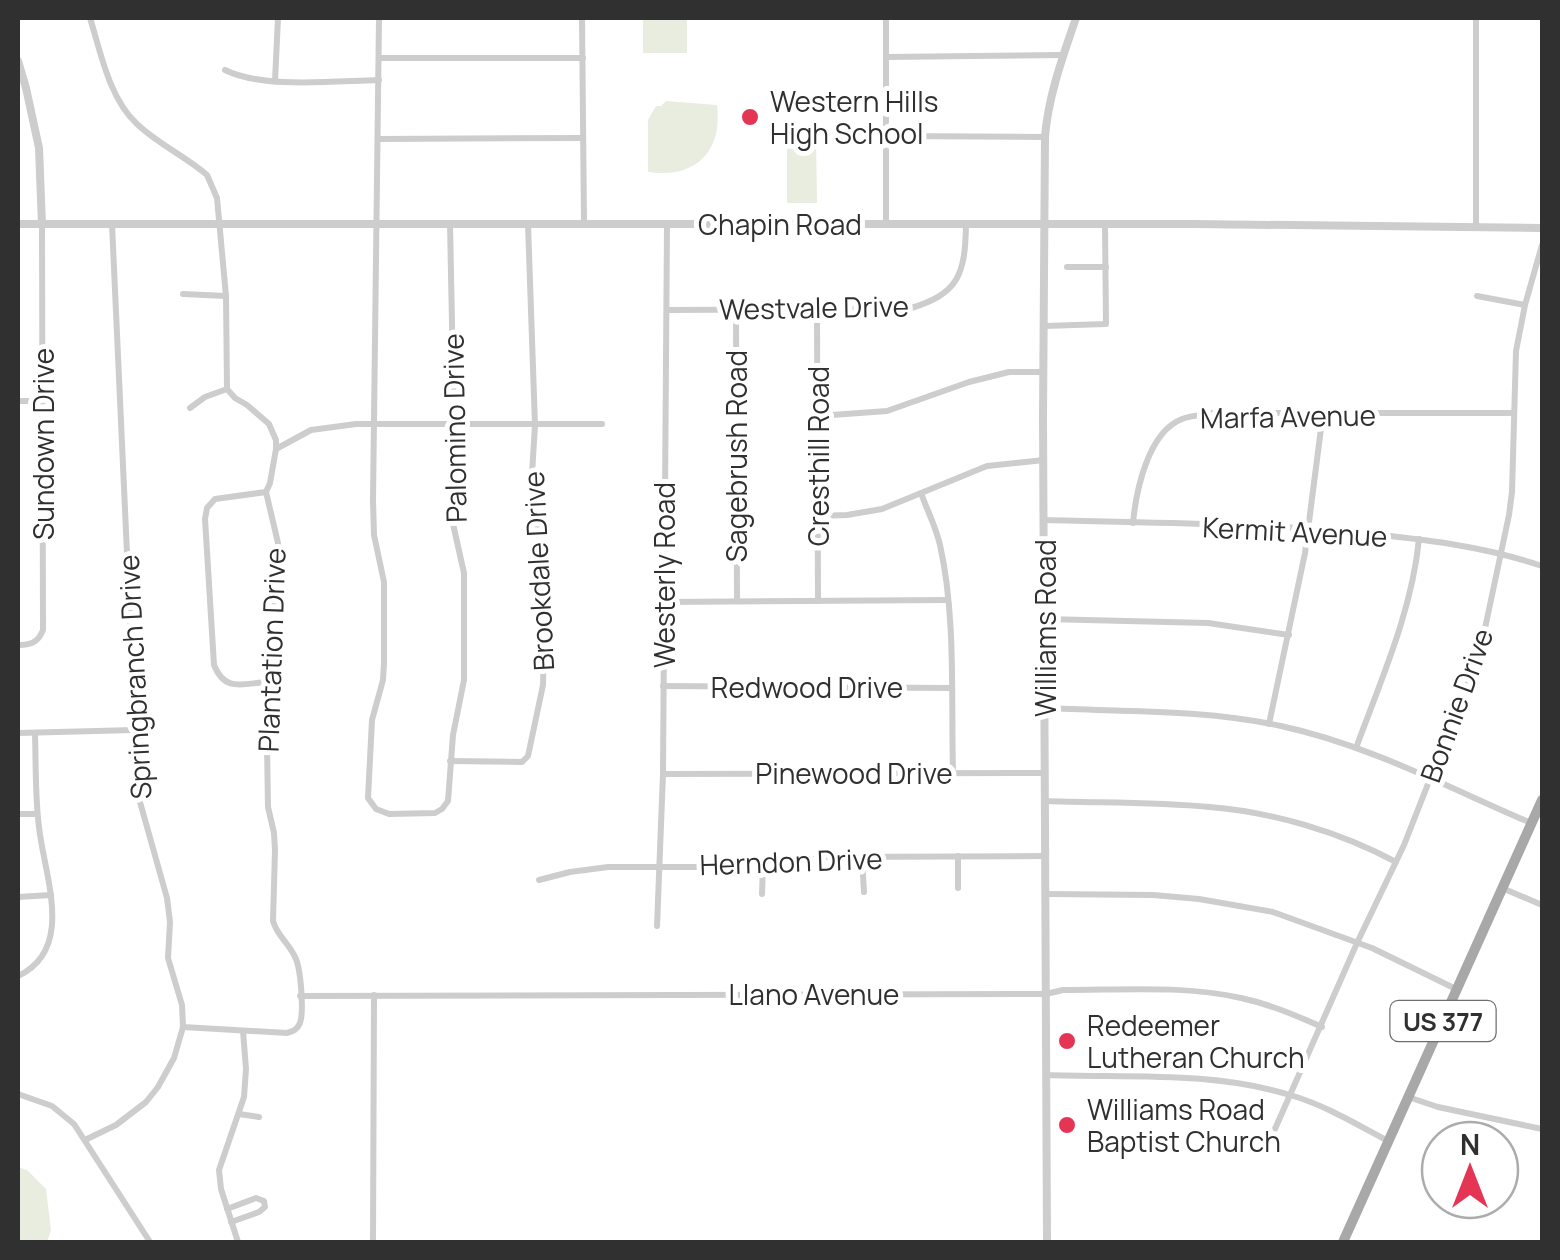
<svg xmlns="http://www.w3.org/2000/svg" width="1560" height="1260" viewBox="0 0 1560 1260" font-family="Manrope,sans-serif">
	<rect width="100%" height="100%" fill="#fff"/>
	<g fill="#e8eddf">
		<rect x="643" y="18" width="44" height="35"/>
		<path d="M666,101L717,105C723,152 695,179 648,172V120L656,106H661Z"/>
		<path d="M787,137H816L817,203H787Z"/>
		<path d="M18,1167L27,1170L46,1189L51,1230L47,1242H18Z"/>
	</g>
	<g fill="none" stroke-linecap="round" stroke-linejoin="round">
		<g stroke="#cdcdcd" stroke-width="6">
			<path d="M90,18C101,53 109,98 137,124C158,144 185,156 207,175L217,198L226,296L227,389L235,398L247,405L269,424L276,440V449L270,483L266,492L278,543L279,567L266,682L268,807L274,833L275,850L273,921C277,936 289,943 295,957C301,968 304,1012 300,1023C297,1030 293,1031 287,1033L183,1027"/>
			<path d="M379,18L373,500L374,535L384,582V663L383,680L372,720L368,798L376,809L389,814L435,813L442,809L448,801L453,735L464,680V573L451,515L454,425L450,223"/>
			<path d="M582,18L584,223"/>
			<path d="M886,18V225"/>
			<path d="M1476,18V226"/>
			<path d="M886,57L1063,55"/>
			<path d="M379,58H583"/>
			<path d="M225,70C263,89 334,81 379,80"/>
			<path d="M275,81L278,18"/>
			<path d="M887,136L1045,137"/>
			<path d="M378,139L583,138"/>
			<path d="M1067,267H1106"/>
			<path d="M183,294L226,296"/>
			<path d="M1477,296L1525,305"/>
			<path d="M667,310L908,309C959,294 965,275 966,225"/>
			<path d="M736,310L737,601"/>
			<path d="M817,310L818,601"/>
			<path d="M1044,326L1106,324L1105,225"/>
			<path d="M18,401H43"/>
			<path d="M190,408L205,397L227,389"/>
			<path d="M818,416L887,411L969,382L1009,372H1044"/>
			<path d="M276,449L311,430L356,424H602"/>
			<path d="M921,493C927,510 936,527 940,545C956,616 951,699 953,772"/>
			<path d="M818,516L847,515L882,509L987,466L1044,460"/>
			<path d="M1044,520C1150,523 1256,523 1361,533C1422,539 1483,546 1542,566"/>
			<path d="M1133,523C1136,491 1148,432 1182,419C1192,415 1204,415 1214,413H1513"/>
			<path d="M663,602L948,600"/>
			<path d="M1045,619L1208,623L1289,635"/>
			<path d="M18,645C30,645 38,643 43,630L42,225"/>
			<path d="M266,682C241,684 225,692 214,665L205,519L207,508L215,499L266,492"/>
			<path d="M663,686L951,688"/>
			<path d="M1045,708C1123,712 1204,709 1281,726C1369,745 1449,788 1531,823"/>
			<path d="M1269,724L1305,553L1323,413"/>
			<path d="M18,733L135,730"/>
			<path d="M1356,748C1381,680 1412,611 1419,539"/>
			<path d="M450,761L522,762L528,756L543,685L545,601L542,542L535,516L532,474L535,425L528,224"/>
			<path d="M663,774L1045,773"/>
			<path d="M1045,801C1100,803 1155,802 1209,807C1273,812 1340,832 1396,862"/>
			<path d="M18,814H37"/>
			<path d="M862,858L864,892"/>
			<path d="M539,880L570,872L608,867H751L829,857L1045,856"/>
			<path d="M958,888V856"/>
			<path d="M1502,888L1542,905"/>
			<path d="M762,894L763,866"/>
			<path d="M1046,894L1153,895L1199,899L1273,912L1372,948L1456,989"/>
			<path d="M18,897L51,895"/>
			<path d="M657,926L663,774L667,224"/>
			<path d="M18,976C76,949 44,875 39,827C35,796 36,765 35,734"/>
			<path d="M300,996L1046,994L1063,990C1122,990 1183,985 1241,998C1269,1004 1295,1015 1322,1027"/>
			<path d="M1046,1075C1127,1078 1212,1071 1290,1095C1325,1105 1356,1124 1388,1141"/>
			<path d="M18,1094L52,1106L74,1124L150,1242"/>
			<path d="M1408,1097L1438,1107L1542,1129"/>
			<path d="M239,1114L259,1117"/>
			<path d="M1271,1138L1357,943L1404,845L1472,672L1484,633L1509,515L1512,492L1516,351L1525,305L1542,245"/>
			<path d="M85,1140L116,1125L146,1102L158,1087L174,1058L183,1027L182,1005L168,958L170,922L167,898L138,795L112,224"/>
			<path d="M227,1209L256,1198L264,1201L265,1207L259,1212L231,1222"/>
			<path d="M238,1242L221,1189L219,1170L244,1097L246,1069L243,1031"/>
			<path d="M373,1242L374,995"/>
		</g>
		<g stroke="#cdcdcd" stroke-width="8">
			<path d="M18,61L26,88L39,148L42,225"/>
			<path d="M18,224H1194L1542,228"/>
			<path d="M1047,1242L1043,417L1045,137C1048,97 1063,56 1076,18"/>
		</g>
		<path stroke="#a8a8a8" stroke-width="10" d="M1343,1242L1542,800"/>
	</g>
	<g fill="#e53554" stroke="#fff" stroke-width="4">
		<circle cx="750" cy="117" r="10"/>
		<circle cx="1067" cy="1041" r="10"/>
		<circle cx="1067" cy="1125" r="10"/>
	</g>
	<g text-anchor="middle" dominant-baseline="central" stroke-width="10" stroke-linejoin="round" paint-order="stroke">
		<rect fill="#fff" stroke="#6e6e6e" stroke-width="2.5" x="1390.5" y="1001" width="105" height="40" rx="8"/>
		<g font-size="25" font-weight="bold" fill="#303030">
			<text x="1443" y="1021">US 377</text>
		</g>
		<g font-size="28" fill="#303030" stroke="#fff" text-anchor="start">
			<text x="770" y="101">Western Hills<tspan x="770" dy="32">High School</tspan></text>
			<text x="1087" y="1025">Redeemer<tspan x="1087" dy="32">Lutheran Church</tspan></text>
			<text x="1087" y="1109">Williams Road<tspan x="1087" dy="32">Baptist Church</tspan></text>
		</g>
		<g font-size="28" fill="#303030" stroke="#fff">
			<text x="780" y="224">Chapin Road</text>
			<text transform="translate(814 307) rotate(-1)">Westvale Drive</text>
			<text transform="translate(1288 416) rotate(-1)">Marfa Avenue</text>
			<text transform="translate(454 428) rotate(-91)">Palomino Drive</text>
			<text transform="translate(43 444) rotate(-90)">Sundown Drive</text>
			<text transform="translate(736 456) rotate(-90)">Sagebrush Road</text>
			<text transform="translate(818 456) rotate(-90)">Cresthill Road</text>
			<text transform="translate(1295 531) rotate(3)">Kermit Avenue</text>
			<text transform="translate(538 571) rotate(-93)">Brookdale Drive</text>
			<text transform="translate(664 575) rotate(-90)">Westerly Road</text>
			<text transform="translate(1045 628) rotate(-90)">Williams Road</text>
			<text transform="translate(271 650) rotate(-88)">Plantation Drive</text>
			<text transform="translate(134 677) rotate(-93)">Springbranch Drive</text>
			<text x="807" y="687">Redwood Drive</text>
			<text transform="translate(1456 705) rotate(-70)">Bonnie Drive</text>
			<text x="854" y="773">Pinewood Drive</text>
			<text transform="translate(791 861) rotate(-2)">Herndon Drive</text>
			<text x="814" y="994">Llano Avenue</text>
		</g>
	</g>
	<rect width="1560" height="1260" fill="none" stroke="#303030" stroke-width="40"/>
	<g transform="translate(1470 1170)"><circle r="48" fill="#ffffff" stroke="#acacac" stroke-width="2.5"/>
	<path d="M0-8L18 38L0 25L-18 38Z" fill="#e53554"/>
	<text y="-15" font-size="28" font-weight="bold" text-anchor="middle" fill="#303030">N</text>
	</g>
</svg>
